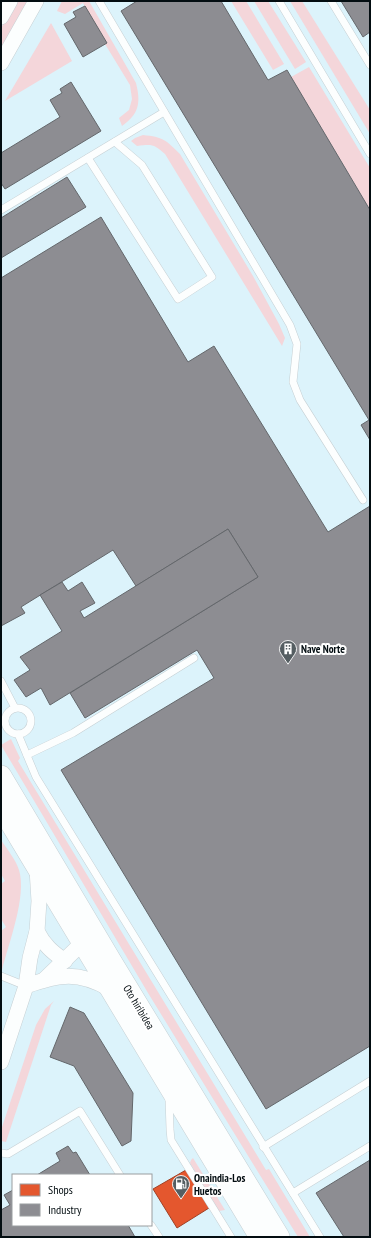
<svg xmlns="http://www.w3.org/2000/svg" width="371" height="1238" viewBox="0 0 371 1238" font-family="'PT Sans Narrow',sans-serif">
	<rect width="100%" height="100%" fill="#edf5f8"/>
	<path fill="#dcf3fb" fill-rule="evenodd" d="M1,1H370V1237H1ZM13,1175H151V1225H13Z"/>
	<g fill="#f4d6da">
		<path d="M16,1H32L1,55V28Z"/>
		<path d="M62,1H89L136,83C141,103 139,114 122,126L119,118L129,110L132,99L130,85L105,44L106,43L83,3L65,14L57,11Z"/>
		<path d="M231,1H246L284,64L273,70Z"/>
		<path d="M254,1H268L306,62L295,69Z"/>
		<path d="M290,1H302L370,110V134Z"/>
		<path d="M51,23L72,61L5,101Z"/>
		<path d="M309,67L370,168V210L291,77Z"/>
		<path d="M143,135C163,137 166,140 180,154L253,276L279,324L285,338L282,346L165,154C154,144 152,144 137,146L131,141L135,138Z"/>
		<path d="M11,739L20,758L18,761L266,1170L269,1169L310,1237H298L148,993L1,745Z"/>
		<path d="M1,840C7,849 16,860 19,870C27,896 9,942 2,970L1,931L6,927L1,919V884L5,881L1,874Z"/>
		<path d="M54,1001L51,1005L6,1142L1,1141V1130L36,1025L45,1009Z"/>
		<path d="M193,1158L225,1210L219,1211L190,1163L191,1160Z"/>
	</g>
	<path fill="#e4572e" stroke="#a04125" d="M186,1170L209,1208L177,1228L153,1189Z"/>
	<g fill="#8d8d92" stroke="#64676b">
		<path d="M137,1H221L268,80L287,70L370,210V440L361,425L369,420L121,11Z"/>
		<path d="M341,1H370V32L363,37Z"/>
		<path d="M85,6L107,43L83,57L64,24L76,17L73,12Z"/>
		<path d="M71,82L101,131L5,189L1,183V153L60,117L50,100L62,93L60,89Z"/>
		<path d="M67,177L86,207L1,258V218Z"/>
		<path d="M101,217L188,362L214,346L328,532L370,506V1046L266,1109L61,770L214,678L197,650L85,718L70,693L258,577L228,529L136,586L113,550L21,607L25,613L1,626V278Z"/>
		<path d="M228,529L258,577L50,705L41,688L26,697L14,680L30,670L20,657L62,631L40,595L62,582L68,591L82,582L95,603L80,611L84,618Z"/>
		<path d="M70,1007L84,1013L133,1093L131,1141L122,1146L74,1066L50,1057Z"/>
		<path d="M68,1146L73,1153L76,1152L90,1175H37L60,1161L56,1153Z"/>
		<path d="M370,1160V1237H344L316,1193Z"/>
		<path d="M13,1190V1225H128L135,1237H1V1210L10,1205L4,1195Z"/>
	</g>
	<g fill="none" stroke-linecap="round" stroke-linejoin="round">
		<defs>
			<g id="lane">
				<path d="M99,1L290,325L297,344L293,382L300,400L363,500"/>
				<path d="M279,1L370,154"/>
				<path d="M331,1L370,65"/>
				<path d="M88,158L178,299L212,277L142,165L115,142"/>
				<path d="M1,210L164,112"/>
				<path d="M1,681L15,708"/>
				<circle cx="18" cy="721" r="13"/>
				<path d="M18,734L36,777L320,1237"/>
				<path d="M27,755L73,733L194,658"/>
				<path d="M1,976L26,986"/>
				<path d="M169,1098L170,1129L171,1140L231,1237"/>
				<path d="M263,1147L370,1081"/>
				<path d="M1,1153L8,1154L80,1111L120,1175"/>
				<path d="M293,1193L370,1146"/>
				<path d="M151,1225L159,1237"/>
			</g>
			<g id="street">
				<path d="M1,17L10,1"/>
				<path d="M1,63L36,1"/>
				<path d="M37,931C44,945 52,952 65,961"/>
				<path d="M45,979L76,949L87,933"/>
				<path d="M26,986C60,974 78,971 110,989"/>
				<path d="M1,1062L26,986L30,958L37,931L39,901L37,869"/>
			</g>
			<g id="secondary">
				<path d="M1,776L111,961L279,1237"/>
				<path d="M1,807L260,1237"/>
			</g>
		</defs>
		<use href="#lane" stroke="#c6d0d4" stroke-width="8"/>
		<use href="#street" stroke="#c6d0d4" stroke-width="16"/>
		<use href="#secondary" stroke="#c6d0d4" stroke-width="22"/>
		<use href="#lane" stroke="#fcfefe" stroke-width="7"/>
		<use href="#street" stroke="#fcfefe" stroke-width="15"/>
		<use href="#secondary" stroke="#fcfefe" stroke-width="21"/>
	</g>
	<defs>
		<symbol id="building-pin" viewBox="-11 -11 22 30"><path d="M0 17L-7.5 6A9.5 9.5 0 1 1 7.5 6Z" fill="#555e62" stroke="#fff"/><path d="M-4-6H4V6H1V3H-1V6H-4ZM-2.5-4.3h1.7v1.8h-1.7ZM.8-4.3h1.7v1.8H.8ZM-2.5-1h1.7V.8h-1.7ZM.8-1h1.7V.8H.8Z" fill="#fff"/></symbol>
		<symbol id="fuel-pin" viewBox="-11 -11 22 30"><path d="M0 17L-7.5 6A9.5 9.5 0 1 1 7.5 6Z" fill="#555e62" stroke="#fff"/><path d="M-5.5-6h7V0h2V4h1.3V-2.5L3-4.5l.8-.8L6-3V5H2.5V1h-1V6h-7ZM-4.2-4.7v3.2H.2V-4.7Z" fill="#fff"/></symbol>
	</defs>
	<g fill-rule="evenodd">
		<use href="#building-pin" x="278" y="639" width="20" height="27"/>
		<use href="#fuel-pin" x="171" y="1174" width="20" height="27"/>
	</g>
	<g text-anchor="middle" dominant-baseline="central" stroke-width="4" stroke-linejoin="round" paint-order="stroke">
		<g font-size="11" font-weight="bold" fill="#030d11" stroke="#fff" text-anchor="start">
			<text x="301" y="649">Nave Norte</text>
			<text x="194" y="1178">Onaindia-Los<tspan x="194" dy="13">Huetos</tspan></text>
		</g>
		<g font-size="11" fill="#030d11" stroke="#fff">
			<text transform="translate(139 1007) rotate(59)">Oto hiribidea</text>
		</g>
	</g>
	<rect width="371" height="1238" fill="none" stroke="#030d11" stroke-width="4"/>
	<rect x="12" y="1174" width="140" height="52" fill="#ffffff" stroke="#9a9ea0"/>
	<rect x="20" y="1184" width="20" height="12" fill="#e4572e" stroke="#9a9ea0"/>
	<text x="48" y="1194" font-size="12" fill="#030d11">Shops</text>
	<rect x="20" y="1204" width="20" height="12" fill="#8d8d92" stroke="#9a9ea0"/>
	<text x="48" y="1214" font-size="12" fill="#030d11">Industry</text>
</svg>
